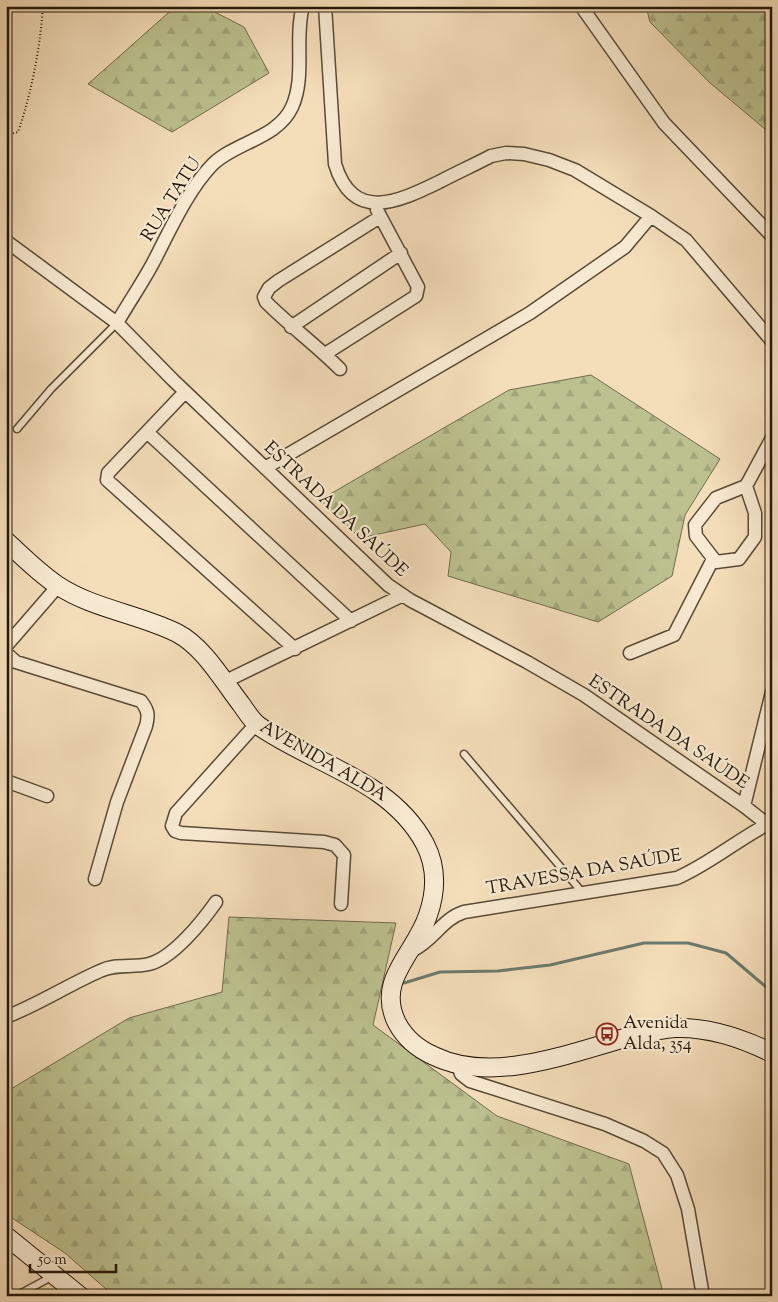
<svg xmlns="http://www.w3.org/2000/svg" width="778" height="1302" viewBox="0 0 778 1302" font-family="'Sorts Mill Goudy',serif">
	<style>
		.forest { fill: url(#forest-firs); stroke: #706c4c }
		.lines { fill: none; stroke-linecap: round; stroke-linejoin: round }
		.stream { stroke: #6c7a6e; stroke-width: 3 }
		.lane-casing { stroke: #594a36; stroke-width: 9 }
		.street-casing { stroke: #594a36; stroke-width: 15 }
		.secondary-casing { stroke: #25180a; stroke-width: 20 }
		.path { stroke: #25180a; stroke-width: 2; stroke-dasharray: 1 2.5; stroke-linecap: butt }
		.lane { stroke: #f8ead2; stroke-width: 6 }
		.street { stroke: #f8ead2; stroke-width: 12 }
		.secondary { stroke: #f8ead2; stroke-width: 18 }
		.labels { text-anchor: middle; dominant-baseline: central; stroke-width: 4.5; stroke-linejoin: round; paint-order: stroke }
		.street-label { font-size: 18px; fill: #25180a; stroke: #f8ead2 }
		.poi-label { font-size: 18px; fill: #25180a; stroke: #f8ead2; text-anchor: start }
	</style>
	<defs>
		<pattern id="forest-firs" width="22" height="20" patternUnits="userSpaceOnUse" patternTransform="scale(1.25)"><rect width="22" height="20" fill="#bcc18f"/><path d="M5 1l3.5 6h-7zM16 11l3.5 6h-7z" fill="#a1a57a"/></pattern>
	</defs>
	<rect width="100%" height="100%" fill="#f4deba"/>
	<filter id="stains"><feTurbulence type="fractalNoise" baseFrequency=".004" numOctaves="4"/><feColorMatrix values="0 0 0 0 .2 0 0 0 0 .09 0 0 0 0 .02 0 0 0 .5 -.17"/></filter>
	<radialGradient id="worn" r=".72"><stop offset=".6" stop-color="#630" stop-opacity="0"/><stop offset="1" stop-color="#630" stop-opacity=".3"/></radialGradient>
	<path class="forest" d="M176,6H203L244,27L269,73L172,132L88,84Z
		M646,6H772V135L709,82L650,22Z
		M591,375L720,459L685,515L672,576L598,622L448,576L451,552L425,524L360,538L320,500L509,390Z
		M229,917L396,923L373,1025L497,1116L629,1164L664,1296H114L65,1253L6,1214V1092L129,1018L222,992Z"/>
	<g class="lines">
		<path class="stream" d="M404,983L440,972L498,971L550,965L644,943H688L726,953L772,992"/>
		<g class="lane-casing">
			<path id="lane" d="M17,429L51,389L117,323
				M464,754L582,892
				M16,1296L53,1276"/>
		</g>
		<g class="street-casing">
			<path id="street" d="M325,6L335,164C353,223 398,202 439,182C456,173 474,165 491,156L506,153L524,154L549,160L575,170L651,216L686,240L772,341
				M581,6L664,123L772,236
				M6,241L117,323L173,380L388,585L410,600L527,662L584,695L744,806L772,828
				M117,323C129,302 143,282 154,261C170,230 189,188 213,164C236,142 278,138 292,107C306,76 294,38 303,6
				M291,327L401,253
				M325,354L416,296L418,287L377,210
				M340,369C316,345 290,326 266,302L264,297L269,288L278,281L380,217
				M185,392L108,473L107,480L295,649
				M147,432L351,621
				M265,468L530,313L625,247L651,216
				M746,486L755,513V537L739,559L716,562L696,536L695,525L716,498L746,486L772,438
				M6,646L58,586
				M6,653L16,662L141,701C148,710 149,715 146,726L117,802L95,879
				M630,653L674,635L713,559
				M224,682L403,595
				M256,724L176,813L172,826L175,831L181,833L324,842L335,845L344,855L341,904
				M6,781L47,796
				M744,806L772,692
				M413,950C433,941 442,919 464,912L677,878C709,864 736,841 766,825
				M6,1017C39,1004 68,985 100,971C116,963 132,968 149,964C173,958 202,922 216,902
				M458,1065L461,1074L470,1081L605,1124L644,1141L663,1153L677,1175L688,1209L703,1296"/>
		</g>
		<g class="secondary-casing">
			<path id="secondary" d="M6,541C22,556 39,573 57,585C93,609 139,614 177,633C204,647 223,681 241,704C246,711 252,721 259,726C315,765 391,780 425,844C437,867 436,892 428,915C416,953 375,980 397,1023C405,1038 418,1049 434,1056C492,1084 567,1054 625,1038C642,1034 658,1029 675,1028C709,1027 742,1038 772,1053
				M6,1236L80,1296"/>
		</g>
		<path class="path" d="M6,135L18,132C32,91 40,49 43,6"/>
		<use href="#lane" class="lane"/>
		<use href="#street" class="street"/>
		<use href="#secondary" class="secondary"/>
	</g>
	<defs>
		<g id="bus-ring" transform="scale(1.125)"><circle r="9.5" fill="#f8ead2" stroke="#8f2418" stroke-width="1.5"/><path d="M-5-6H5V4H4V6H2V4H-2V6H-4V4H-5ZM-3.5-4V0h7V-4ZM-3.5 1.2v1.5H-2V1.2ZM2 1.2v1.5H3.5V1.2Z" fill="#8f2418"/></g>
	</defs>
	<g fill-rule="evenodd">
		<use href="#bus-ring" x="607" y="1034"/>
	</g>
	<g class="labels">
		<g class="street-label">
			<text transform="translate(172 200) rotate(-58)">RUA TATU</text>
			<text transform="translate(335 510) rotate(43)">ESTRADA DA SAÚDE</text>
			<text transform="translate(668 733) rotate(34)">ESTRADA DA SAÚDE</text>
			<text transform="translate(323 762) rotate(30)">AVENIDA ALDA</text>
			<text transform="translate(584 873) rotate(-10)">TRAVESSA DA SAÚDE</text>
		</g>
		<g class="poi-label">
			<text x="623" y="1024">Avenida<tspan x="623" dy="21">Alda, 354</tspan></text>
		</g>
	</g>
	<rect width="778" height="1302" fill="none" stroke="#f4deba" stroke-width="25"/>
	<rect x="8" y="8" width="763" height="1287" fill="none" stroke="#25180a" stroke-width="2.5"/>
	<rect x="12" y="12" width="753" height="1277" fill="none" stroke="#25180a"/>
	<path d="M30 1264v8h86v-8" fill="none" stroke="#25180a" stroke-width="2.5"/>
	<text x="38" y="1264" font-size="15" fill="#25180a" stroke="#f8ead2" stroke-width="4" paint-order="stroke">50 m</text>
	<rect width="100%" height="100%" filter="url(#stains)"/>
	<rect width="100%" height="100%" fill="url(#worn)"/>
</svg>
